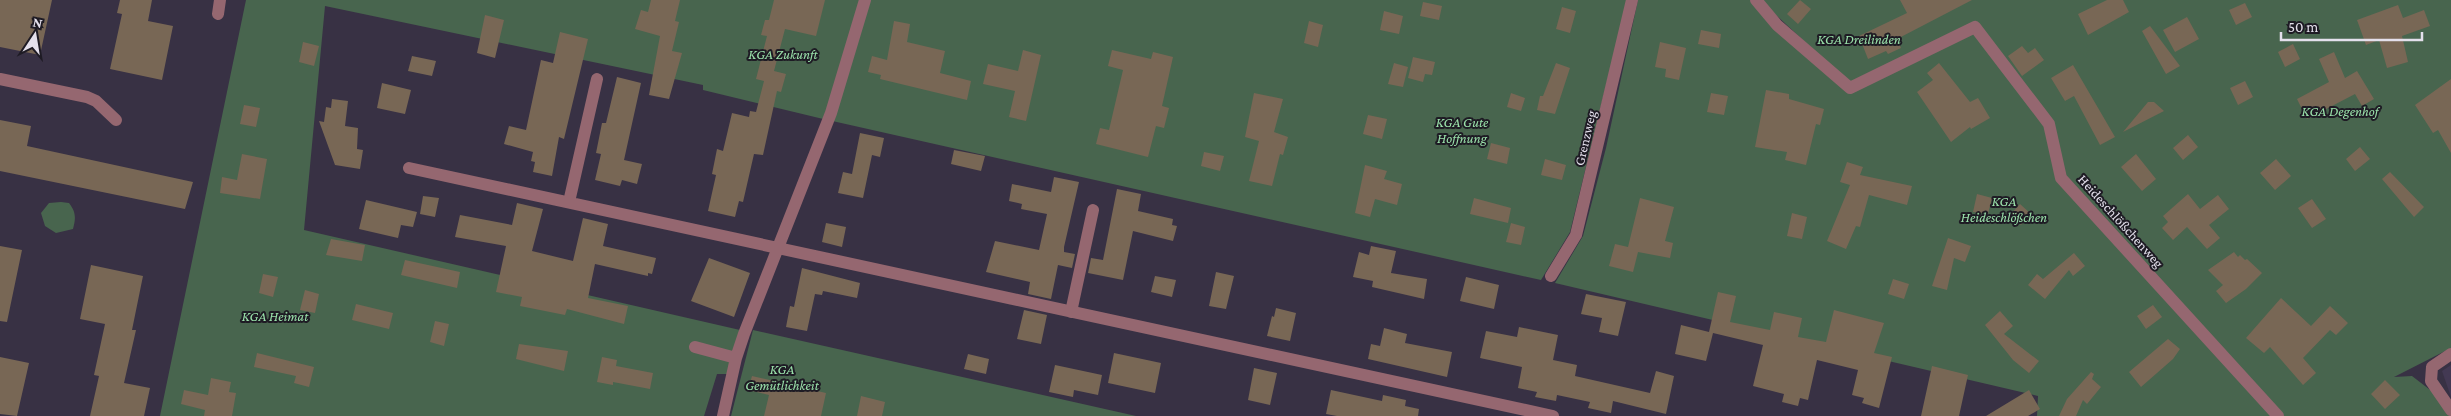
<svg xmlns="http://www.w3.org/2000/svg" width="2451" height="416" viewBox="0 0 2451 416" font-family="'Crimson Pro',serif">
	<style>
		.built { fill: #433953 }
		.green { fill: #48654e }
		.building { fill: #786755 }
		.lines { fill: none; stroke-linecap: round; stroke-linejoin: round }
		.minor { stroke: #956770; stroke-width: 12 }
		.labels { text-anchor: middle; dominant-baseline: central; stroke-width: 4; stroke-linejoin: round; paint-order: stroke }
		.park-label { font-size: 14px; font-style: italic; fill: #9ae1aa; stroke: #1e1b24 }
		.street-label { font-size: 14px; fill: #e4e0ec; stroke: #1e1b24 }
	</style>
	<rect width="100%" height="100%" fill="#383144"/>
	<path class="built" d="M2451,365V397L2442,371Z"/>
	<path class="green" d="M246,0H1627L1570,232L1541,280L819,118L703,90V85L325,6L304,230L740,330L727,374H717L704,416H160Z
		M1638,0H1757L1819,55L1760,0H2451V348L2394,377L2412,376L2451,406V416H2037L2038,396L1555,283L1583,236L1606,148Z
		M61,202L69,203C76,212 76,218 73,229L56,233L45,226L41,213L49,203Z
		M753,330L1136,416H731Z"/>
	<path class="building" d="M0,0H52L40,55L0,47Z
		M120,0H152L148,21L173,26L162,80L110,69L122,14L117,13Z
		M651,0H680L675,21L679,22L672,51L682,53L669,99L649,95L660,36L635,29L641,10L648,12Z
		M774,0H825L816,36L785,29L774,71L786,74L781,92L777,91L763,155L754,154L743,202L739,201L735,217L708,211L716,175L712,174L717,149L723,151L732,113L749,117L750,111L756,112L764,81L756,79L767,36L761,35L765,20H769Z
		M1800,0L1811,9L1798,24L1787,14Z
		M1900,0H1972L1897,39L1901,48L1888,54L1886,51L1868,59L1859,36L1907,13Z
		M2107,0H2123L2129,12L2088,35L2078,14Z
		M1423,2L1442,6L1439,20L1420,16Z
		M2245,3L2252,17L2236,25L2229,10Z
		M2398,5L2403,18L2424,10L2430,26L2402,36L2408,62L2387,68L2379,40L2366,45L2357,20Z
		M1562,7L1576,11L1570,33L1556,29Z
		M1384,11L1403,16L1399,34L1380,30Z
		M485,15L504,20L495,58L477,53Z
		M2187,17L2199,39L2175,52L2163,30Z
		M894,21L910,24L907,42L945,51L940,73L971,81L967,100L880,79L881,75L868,72L872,56L887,60Z
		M1309,21L1323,25L1318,47L1304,43Z
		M2150,26L2180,66L2166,74L2142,31Z
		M1701,30L1721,34L1719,48L1698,44Z
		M560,32L588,39L564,139L559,137L552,176L533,172L535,162L531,161L533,152L504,144L509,126L526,130L541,60L553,63Z
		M303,42L319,46L314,66L299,62Z
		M1660,42L1686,48L1679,80L1665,77L1666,69L1655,67Z
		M2293,44L2300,59L2285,67L2278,52Z
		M2022,46L2028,53L2035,48L2044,60L2022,76L2008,56Z
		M1023,50L1041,55L1026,121L1009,117L1015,91L983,84L988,64L1018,71Z
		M1112,50L1151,59L1153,52L1173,57L1162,106L1169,108L1164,128L1156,126L1148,157L1096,144L1100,128L1109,130L1123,70L1108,66Z
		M2334,52L2345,78L2357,71L2374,99L2362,106L2355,94L2307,119L2297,99L2329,82L2319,59Z
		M412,56L436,61L432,76L408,71Z
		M1413,57L1435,62L1432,75L1425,74L1423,82L1408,78Z
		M1394,63L1408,67L1403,87L1388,84Z
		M1556,63L1570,68L1555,114L1537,110L1540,96H1543Z
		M1939,63L1970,102L1978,98L1990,118L1971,129L1970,127L1951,142L1917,92L1933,80L1927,73Z
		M2073,65L2115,137L2100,145L2074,96L2065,101L2051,78Z
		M617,77L641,83L624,160L642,164L637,184L622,180L620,186L595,180L601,154L596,153L602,123H606Z
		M2451,79V153L2438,130L2433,133L2415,105Z
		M2245,81L2253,97L2238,105L2230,88Z
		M382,83L411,90L405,114L377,108Z
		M1766,90L1789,94V99L1824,109L1820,125L1816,124L1806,165L1785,160L1787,152L1755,147Z
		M1254,93L1283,99L1274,132L1288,137L1283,155L1280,154L1272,186L1249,181L1259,141L1245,137Z
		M1511,93L1525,98L1521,111L1507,107Z
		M1711,93L1728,96L1724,115L1707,112Z
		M332,99L348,101L345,126L358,128L357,149L363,150L360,169L335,165L319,121L324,122L326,107L331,108Z
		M2148,102H2154L2164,111L2123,132Z
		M244,105L260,108L256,127L240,124Z
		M1368,115L1387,119L1382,139L1363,134Z
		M0,120L31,126L27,146L193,182L185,209L0,171Z
		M860,133L884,138L880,157L872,155L863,198L838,193L843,172L852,174Z
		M2188,135L2198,147L2183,160L2173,148Z
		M1491,143L1510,148L1507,164L1487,159Z
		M2360,147L2370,159L2355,171L2346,159Z
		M954,150L985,156L981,171L951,164Z
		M1204,152L1224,156L1220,171L1201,166Z
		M242,154L267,159L260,199L220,193L222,177L237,180Z
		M2136,154L2156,179L2142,191L2121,167Z
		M1545,159L1566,165L1562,180L1541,175Z
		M2276,159L2291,176L2275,190L2260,173Z
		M1847,162L1863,167L1860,175L1912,186L1907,205L1869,195L1860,227L1856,226L1846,249L1827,241L1850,185L1840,182Z
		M1365,165L1387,171L1384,179L1402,184L1397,205L1375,199L1370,217L1355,213Z
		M2390,172L2424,207L2414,217L2382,179Z
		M1054,177L1079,182L1064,247V252L1075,254L1072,268L1058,265L1051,299L1028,294L1030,282L986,272L995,241L1039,250L1047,214L1021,209L1022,204L1009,201L1012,184L1051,192Z
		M1117,189L1141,194L1138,211L1173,219L1172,225L1177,226L1173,241L1133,231L1123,280L1088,273L1091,258L1103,260Z
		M1977,194L1992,198L1988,214L1973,212Z
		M2188,194L2200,209L2218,195L2229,209L2209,225L2220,238L2207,249L2187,227L2173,240L2162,228L2168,222L2163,216Z
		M423,196L439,198L435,217L420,214Z
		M1474,198L1511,208L1508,223L1470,214Z
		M1640,198L1674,207L1665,241L1673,243L1670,258L1638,252L1633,272L1609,266L1615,244L1628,247Z
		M2312,199L2326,219L2312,228L2298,208Z
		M366,200L417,212L413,227L401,225L398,238L359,229Z
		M517,203L543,209L532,251L573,261L583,218L608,224L603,246L656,258L652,274L648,273V276L595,264L588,298L628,306L624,324L567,309L565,315L520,306L522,297L496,292L506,246L455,237L460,215L512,225Z
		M2020,204L2031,214L2021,225L2010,215Z
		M1792,213L1807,217L1802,239L1787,236Z
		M826,223L846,227L842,247L822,242Z
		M1511,223L1525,227L1521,245L1506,242Z
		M1948,238L1971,246L1965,262L1954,258L1947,290L1932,286Z
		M331,239L365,245L362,261L326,255Z
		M0,246L22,250L7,322L0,321Z
		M1371,246L1396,251L1391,273L1427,279L1424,299L1372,287L1373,281L1353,277L1359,252L1369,255Z
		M2234,252L2238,257L2240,255L2245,260L2247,259L2262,273L2246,289L2226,303L2216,291L2223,285L2208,270Z
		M2074,253L2085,266L2073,276L2069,270L2045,299L2028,285L2037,274L2043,279Z
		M709,258L750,273L734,317L691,301Z
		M405,260L460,272L457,288L401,275Z
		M91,265L143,276L132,330H136L124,383L150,388L144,416H90L99,376L94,375L105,324L80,319Z
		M802,268L860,283L857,298L823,291L822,295L815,294L807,331L786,327L790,306L794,307Z
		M1216,272L1234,276L1226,309L1209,306Z
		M263,274L278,277L273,297L259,293Z
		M1155,276L1176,280L1172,297L1151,292Z
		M1466,277L1499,285L1494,309L1460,301Z
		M1893,279L1909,284L1904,299L1888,294Z
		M305,290L319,294L315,313L300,310Z
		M1718,292L1736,296L1730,322L1770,330L1774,312L1802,318L1798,337L1826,342L1834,310L1884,323L1874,353L1892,357L1879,408L1862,403L1864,398L1852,395L1858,370L1817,360L1808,400L1800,398L1798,406L1782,402L1784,394L1753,386L1763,345L1713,333L1706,361L1675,354L1681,325L1709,332Z
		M1586,294L1626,302L1618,336L1599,332L1602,318L1581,314Z
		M2281,298L2311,326L2330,306L2348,323L2336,335L2330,330L2303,358L2316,373L2303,385L2270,347L2264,353L2246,338Z
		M356,304L393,313L389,329L352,320Z
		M2153,305L2162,317L2146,329L2137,316Z
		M1276,308L1296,313L1290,341L1267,336L1272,316L1274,317Z
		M1024,310L1047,315L1041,344L1017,339Z
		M2000,311L2013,326L2004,334L2039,361L2029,373L2013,360L1985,325Z
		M435,321L449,324L444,346L430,342Z
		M1519,327L1558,335L1553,360L1577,365L1575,376L1650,393L1656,371L1674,376L1666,414L1613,401L1611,413L1588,408L1590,402L1557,395L1556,401L1535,397L1537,392L1518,388L1522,367L1480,358L1486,331L1517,337Z
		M1384,328L1407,334L1405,343L1452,352L1447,377L1368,359L1371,344L1380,346Z
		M2168,339L2180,349L2173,359L2141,387L2129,372Z
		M519,344L568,351L564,371L516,359Z
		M257,353L314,367L309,387L294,383L296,376L254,367Z
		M1114,353L1161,363L1155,393L1108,383Z
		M968,354L989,359L986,374L964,369Z
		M0,357L29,363L17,416L0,414Z
		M602,357L617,360L616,366L653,373L650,389L613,382V385L597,382Z
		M1055,365L1102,375L1098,395L1074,390L1073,397L1049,392Z
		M1932,366L1968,375L1959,416H1921Z
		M1254,368L1277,373L1270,405L1248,400Z
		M2091,372L2094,374L2092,379L2101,387L2087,404L2083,400L2076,416H2059L2067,399Z
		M752,376L826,393L821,416H764L769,395L748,390Z
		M211,378L231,382L229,392L236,393L232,416H204L205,410L181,404L184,390L208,395Z
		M2385,380L2400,395L2385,409L2371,394Z
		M1331,390L1382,401L1383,395L1406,400L1405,406L1419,409L1418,416H1337L1326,414Z
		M2029,390L2040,409L2028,416H1986Z
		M861,396L885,402L882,416H857Z"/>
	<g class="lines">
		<path class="minor" d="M1756,0L1777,25L1850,88L1975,27L2049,124L2061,178L2278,416
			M218,14L220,0
			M0,79L87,97L96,101L116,120
			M409,168L1553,416
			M569,202L597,79
			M1551,276L1576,235L1632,0
			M1071,312L1093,210
			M695,347L736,358
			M2451,354L2432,367L2431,381L2451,410
			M723,416L736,358L744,334L831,113L865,0"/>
	</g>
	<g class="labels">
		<g class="park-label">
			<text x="1859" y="39">KGA Dreilinden</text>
			<text x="783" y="54">KGA Zukunft</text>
			<text x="2340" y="111">KGA Degenhof</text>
			<text x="1462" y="122">KGA Gute<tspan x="1462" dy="16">Hoffnung</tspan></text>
			<text x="2004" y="201">KGA<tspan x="2004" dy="16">Heideschlößchen</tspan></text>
			<text x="275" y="316">KGA Heimat</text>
			<text x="782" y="369">KGA<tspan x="782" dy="16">Gemütlichkeit</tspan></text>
		</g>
		<g class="street-label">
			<text transform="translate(1585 138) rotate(-77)">Grenzweg</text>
			<text transform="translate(2121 221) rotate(48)">Heideschlößchenweg</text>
		</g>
	</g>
	<g transform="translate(35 35) rotate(12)" stroke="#1e1b24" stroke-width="4" paint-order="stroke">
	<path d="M0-4L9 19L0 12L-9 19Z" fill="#e4e0ec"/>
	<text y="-8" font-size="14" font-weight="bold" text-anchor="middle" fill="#e4e0ec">N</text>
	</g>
	<path d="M2281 32v8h141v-8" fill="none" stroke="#e4e0ec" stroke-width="2.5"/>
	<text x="2288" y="32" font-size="15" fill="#e4e0ec" stroke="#1e1b24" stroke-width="4" paint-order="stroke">50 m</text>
</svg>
